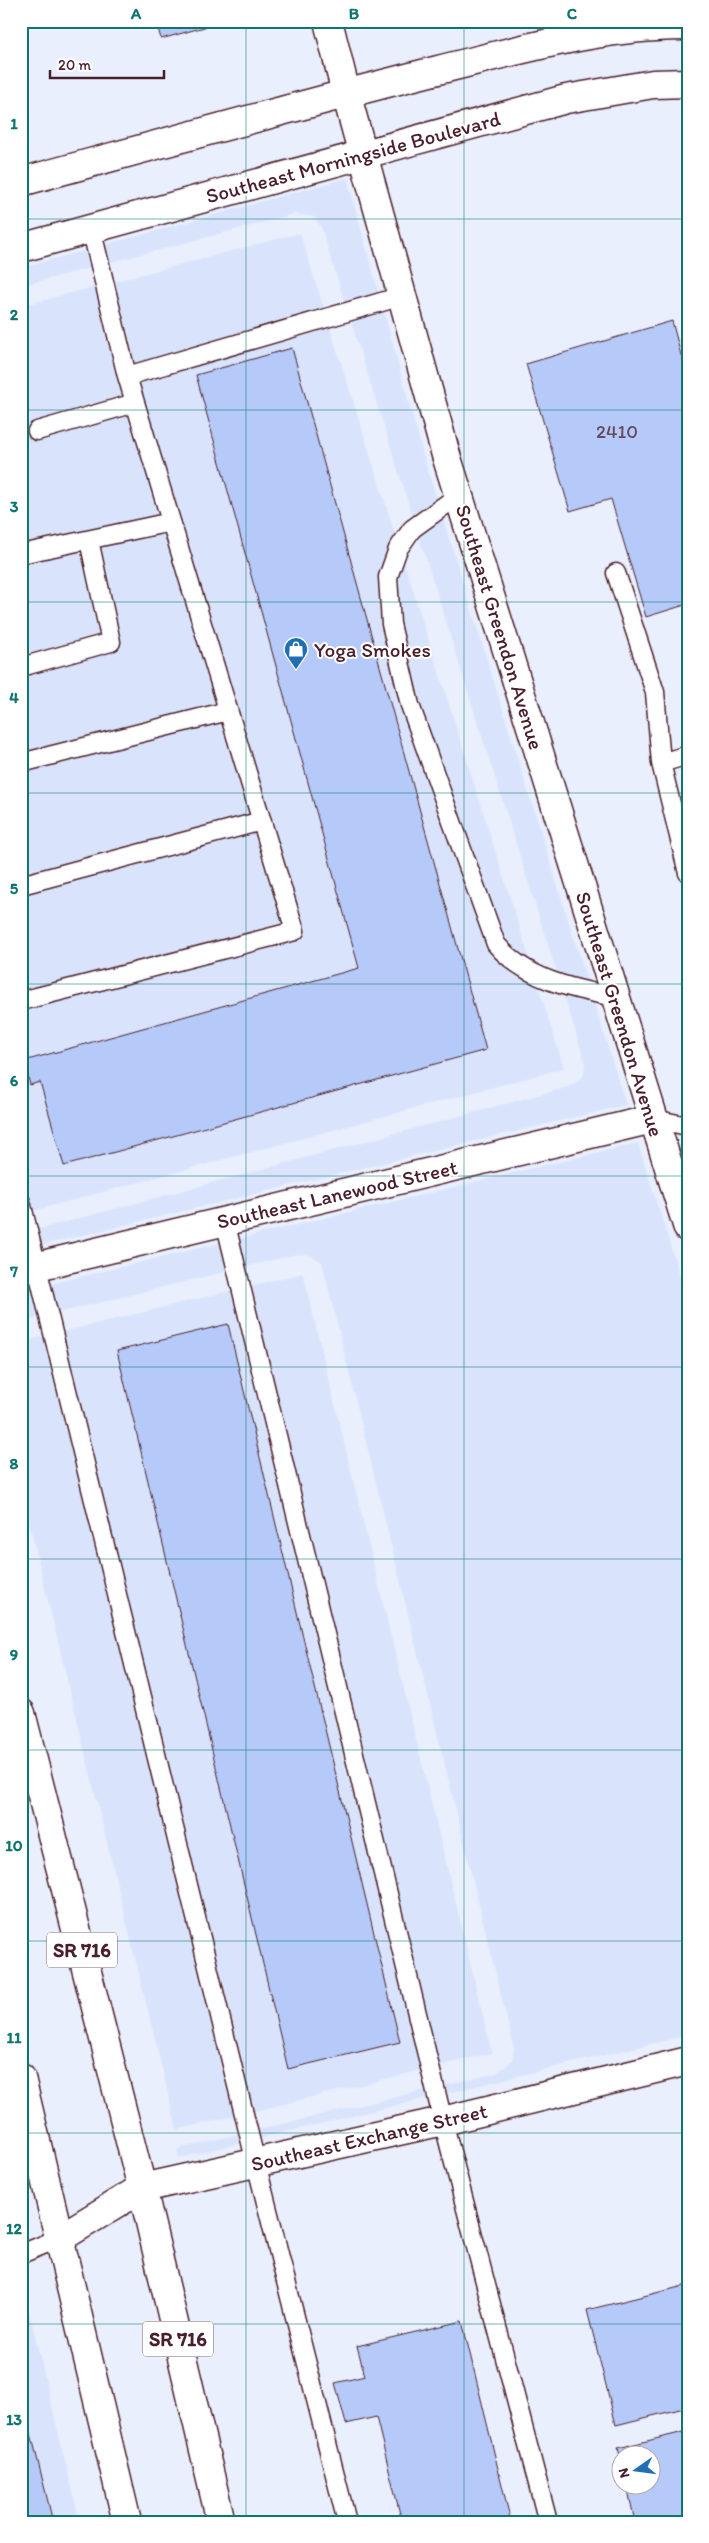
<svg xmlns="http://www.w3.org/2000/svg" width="709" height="2543" viewBox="0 0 709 2543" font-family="Itim,sans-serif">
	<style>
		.built { fill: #d9e4fc }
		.building { fill: #b5caf9; stroke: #4a1f2b }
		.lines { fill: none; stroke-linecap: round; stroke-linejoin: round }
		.service-casing { stroke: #4a1f2b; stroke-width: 21 }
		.minor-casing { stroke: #4a1f2b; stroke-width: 31 }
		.tertiary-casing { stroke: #4a1f2b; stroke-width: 31 }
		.primary-casing { stroke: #4a1f2b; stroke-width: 31 }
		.service { stroke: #fff; stroke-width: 18 }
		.minor { stroke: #fff; stroke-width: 28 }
		.tertiary { stroke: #fff; stroke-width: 28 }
		.primary { stroke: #fff; stroke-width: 28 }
		.grid { fill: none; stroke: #0f766e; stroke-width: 1; stroke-opacity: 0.55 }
		.labels { text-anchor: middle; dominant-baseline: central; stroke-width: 4; stroke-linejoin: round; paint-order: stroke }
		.number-label { font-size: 19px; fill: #654a5e }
		.shield { fill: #fff; stroke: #80626b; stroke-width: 1 }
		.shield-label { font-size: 20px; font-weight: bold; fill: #4a1f2b }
		.street-label { font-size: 21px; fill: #4a1f2b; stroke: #fff }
		.poi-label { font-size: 21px; fill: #4a1f2b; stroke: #fff; text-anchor: start }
		.neatline { fill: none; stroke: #0f766e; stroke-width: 2 }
		.grid-label { font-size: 16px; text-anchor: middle; font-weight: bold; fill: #0f766e }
	</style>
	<rect width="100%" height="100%" fill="#e9effd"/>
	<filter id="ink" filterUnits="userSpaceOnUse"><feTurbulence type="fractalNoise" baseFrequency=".02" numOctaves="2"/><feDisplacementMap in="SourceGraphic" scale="10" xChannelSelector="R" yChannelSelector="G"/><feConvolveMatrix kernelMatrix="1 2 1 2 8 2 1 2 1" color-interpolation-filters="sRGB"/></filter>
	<g filter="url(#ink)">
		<path class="built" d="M347,178L425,461L626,1105L21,1250V1234L568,1087L580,1080L584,1074L585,1062L321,227L314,217L295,214L21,286V268Z
			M300,233L564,1068L21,1214V306Z
			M638,1143L688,1302V2035L179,2158L177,2149L497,2073L512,2061L514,2048L322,1262L311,1255L298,1254L21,1322V1291Z
			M303,1273L492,2053L177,2130L21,1490V1342Z
			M21,2278L80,2522H21Z"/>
		<path class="building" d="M156,21H207L208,26L161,39Z
			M672,321L682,359L688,357V604L646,617L611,499L570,511L526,364Z
			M292,348L486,1050L64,1166L40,1082L30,1085L24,1061L359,968L196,375Z
			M228,1324L400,2042L288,2069L117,1351Z
			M688,2285V2407L616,2425L587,2310Z
			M462,2321L511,2522H402L376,2417L346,2424L335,2383L365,2376L357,2346Z
			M21,2393L53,2522H21Z
			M688,2431V2522H635L627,2486H652V2456H622V2463L618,2448Z"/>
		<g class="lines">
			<g class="service-casing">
				<path id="service" d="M91,228L127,376L402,296
					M37,431L135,403
					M459,495L412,529L398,549L388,577L391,624L410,705L496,944C525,979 572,989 615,997
					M21,554L171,522
					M616,573L655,692L661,763
					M21,667L111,642L89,540
					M688,755L661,763L688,873
					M21,763L228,711
					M21,885L262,821
					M21,1001L295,931L127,376
					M653,1119L688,1126
					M21,1202L256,2163L347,2522
					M225,1221L443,2121L548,2522
					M21,2254L60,2238"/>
			</g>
			<g class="minor-casing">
				<path id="minor" d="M328,21L346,93L446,455L688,1228
					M21,1270L653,1119
					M60,2238L142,2188L443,2121L688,2061"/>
			</g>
			<g class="tertiary-casing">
				<path id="tertiary" d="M21,182C160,144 299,105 438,70C520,50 604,25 688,26
					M21,248L566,99L653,84L688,83"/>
			</g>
			<g class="primary-casing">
				<path id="primary" d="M21,1713L142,2188L221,2522
					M21,2078L127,2522"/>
			</g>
			<use href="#service" class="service"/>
			<use href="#minor" class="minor"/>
			<use href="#tertiary" class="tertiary"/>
			<use href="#primary" class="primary"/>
		</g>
	</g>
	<path class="grid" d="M246,21V2522M464,21V2522M21,219H688M21,410H688M21,602H688M21,793H688M21,984H688M21,1176H688M21,1367H688M21,1559H688M21,1750H688M21,1941H688M21,2133H688M21,2324H688"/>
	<defs>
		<g id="shop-pin" transform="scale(1.25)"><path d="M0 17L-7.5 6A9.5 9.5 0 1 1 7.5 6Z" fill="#1f6fb2" stroke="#fff"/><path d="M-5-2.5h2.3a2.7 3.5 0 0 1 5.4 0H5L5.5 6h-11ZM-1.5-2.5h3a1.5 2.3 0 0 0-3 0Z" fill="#fff"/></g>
	</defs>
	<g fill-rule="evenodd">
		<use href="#shop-pin" x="296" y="649"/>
	</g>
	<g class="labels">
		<g class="number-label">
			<text x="617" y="431">2410</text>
		</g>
		<g class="shield">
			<rect x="47" y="1932.5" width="70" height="35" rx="4"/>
			<rect x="143" y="2321.5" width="70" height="35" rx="4"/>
		</g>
		<g class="shield-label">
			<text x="82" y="1950">SR 716</text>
			<text x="178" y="2339">SR 716</text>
		</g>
		<g class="street-label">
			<text transform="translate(353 157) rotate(-15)">Southeast Morningside Boulevard</text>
			<text transform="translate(500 627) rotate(73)">Southeast Greendon Avenue</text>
			<text transform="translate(620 1014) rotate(73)">Southeast Greendon Avenue</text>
			<text transform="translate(337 1194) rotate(-13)">Southeast Lanewood Street</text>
			<text transform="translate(369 2137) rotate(-13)">Southeast Exchange Street</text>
		</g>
		<g class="poi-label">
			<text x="314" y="649">Yoga Smokes</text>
		</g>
	</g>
	<rect width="709" height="2543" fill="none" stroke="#fff" stroke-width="55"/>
	<g transform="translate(636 2470) rotate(256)"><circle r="24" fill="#ffffff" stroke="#b7a5aa"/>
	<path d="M0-4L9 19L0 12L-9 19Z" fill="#1f6fb2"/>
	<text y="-8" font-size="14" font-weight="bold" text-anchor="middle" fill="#4a1f2b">N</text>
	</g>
	<path d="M50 70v8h114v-8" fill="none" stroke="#4a1f2b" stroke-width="2.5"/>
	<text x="58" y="70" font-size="15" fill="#4a1f2b" stroke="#ffffff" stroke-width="4" paint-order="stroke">20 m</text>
	<rect x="28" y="28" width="654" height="2488" class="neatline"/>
	<g class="grid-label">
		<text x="136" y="19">A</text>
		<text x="354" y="19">B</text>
		<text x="572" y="19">C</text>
		<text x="14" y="129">1</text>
		<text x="14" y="320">2</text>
		<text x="14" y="512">3</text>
		<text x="14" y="703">4</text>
		<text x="14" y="894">5</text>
		<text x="14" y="1086">6</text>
		<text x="14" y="1277">7</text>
		<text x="14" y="1469">8</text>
		<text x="14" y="1660">9</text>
		<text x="14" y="1851">10</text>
		<text x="14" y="2043">11</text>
		<text x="14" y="2234">12</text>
		<text x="14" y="2425">13</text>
	</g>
</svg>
